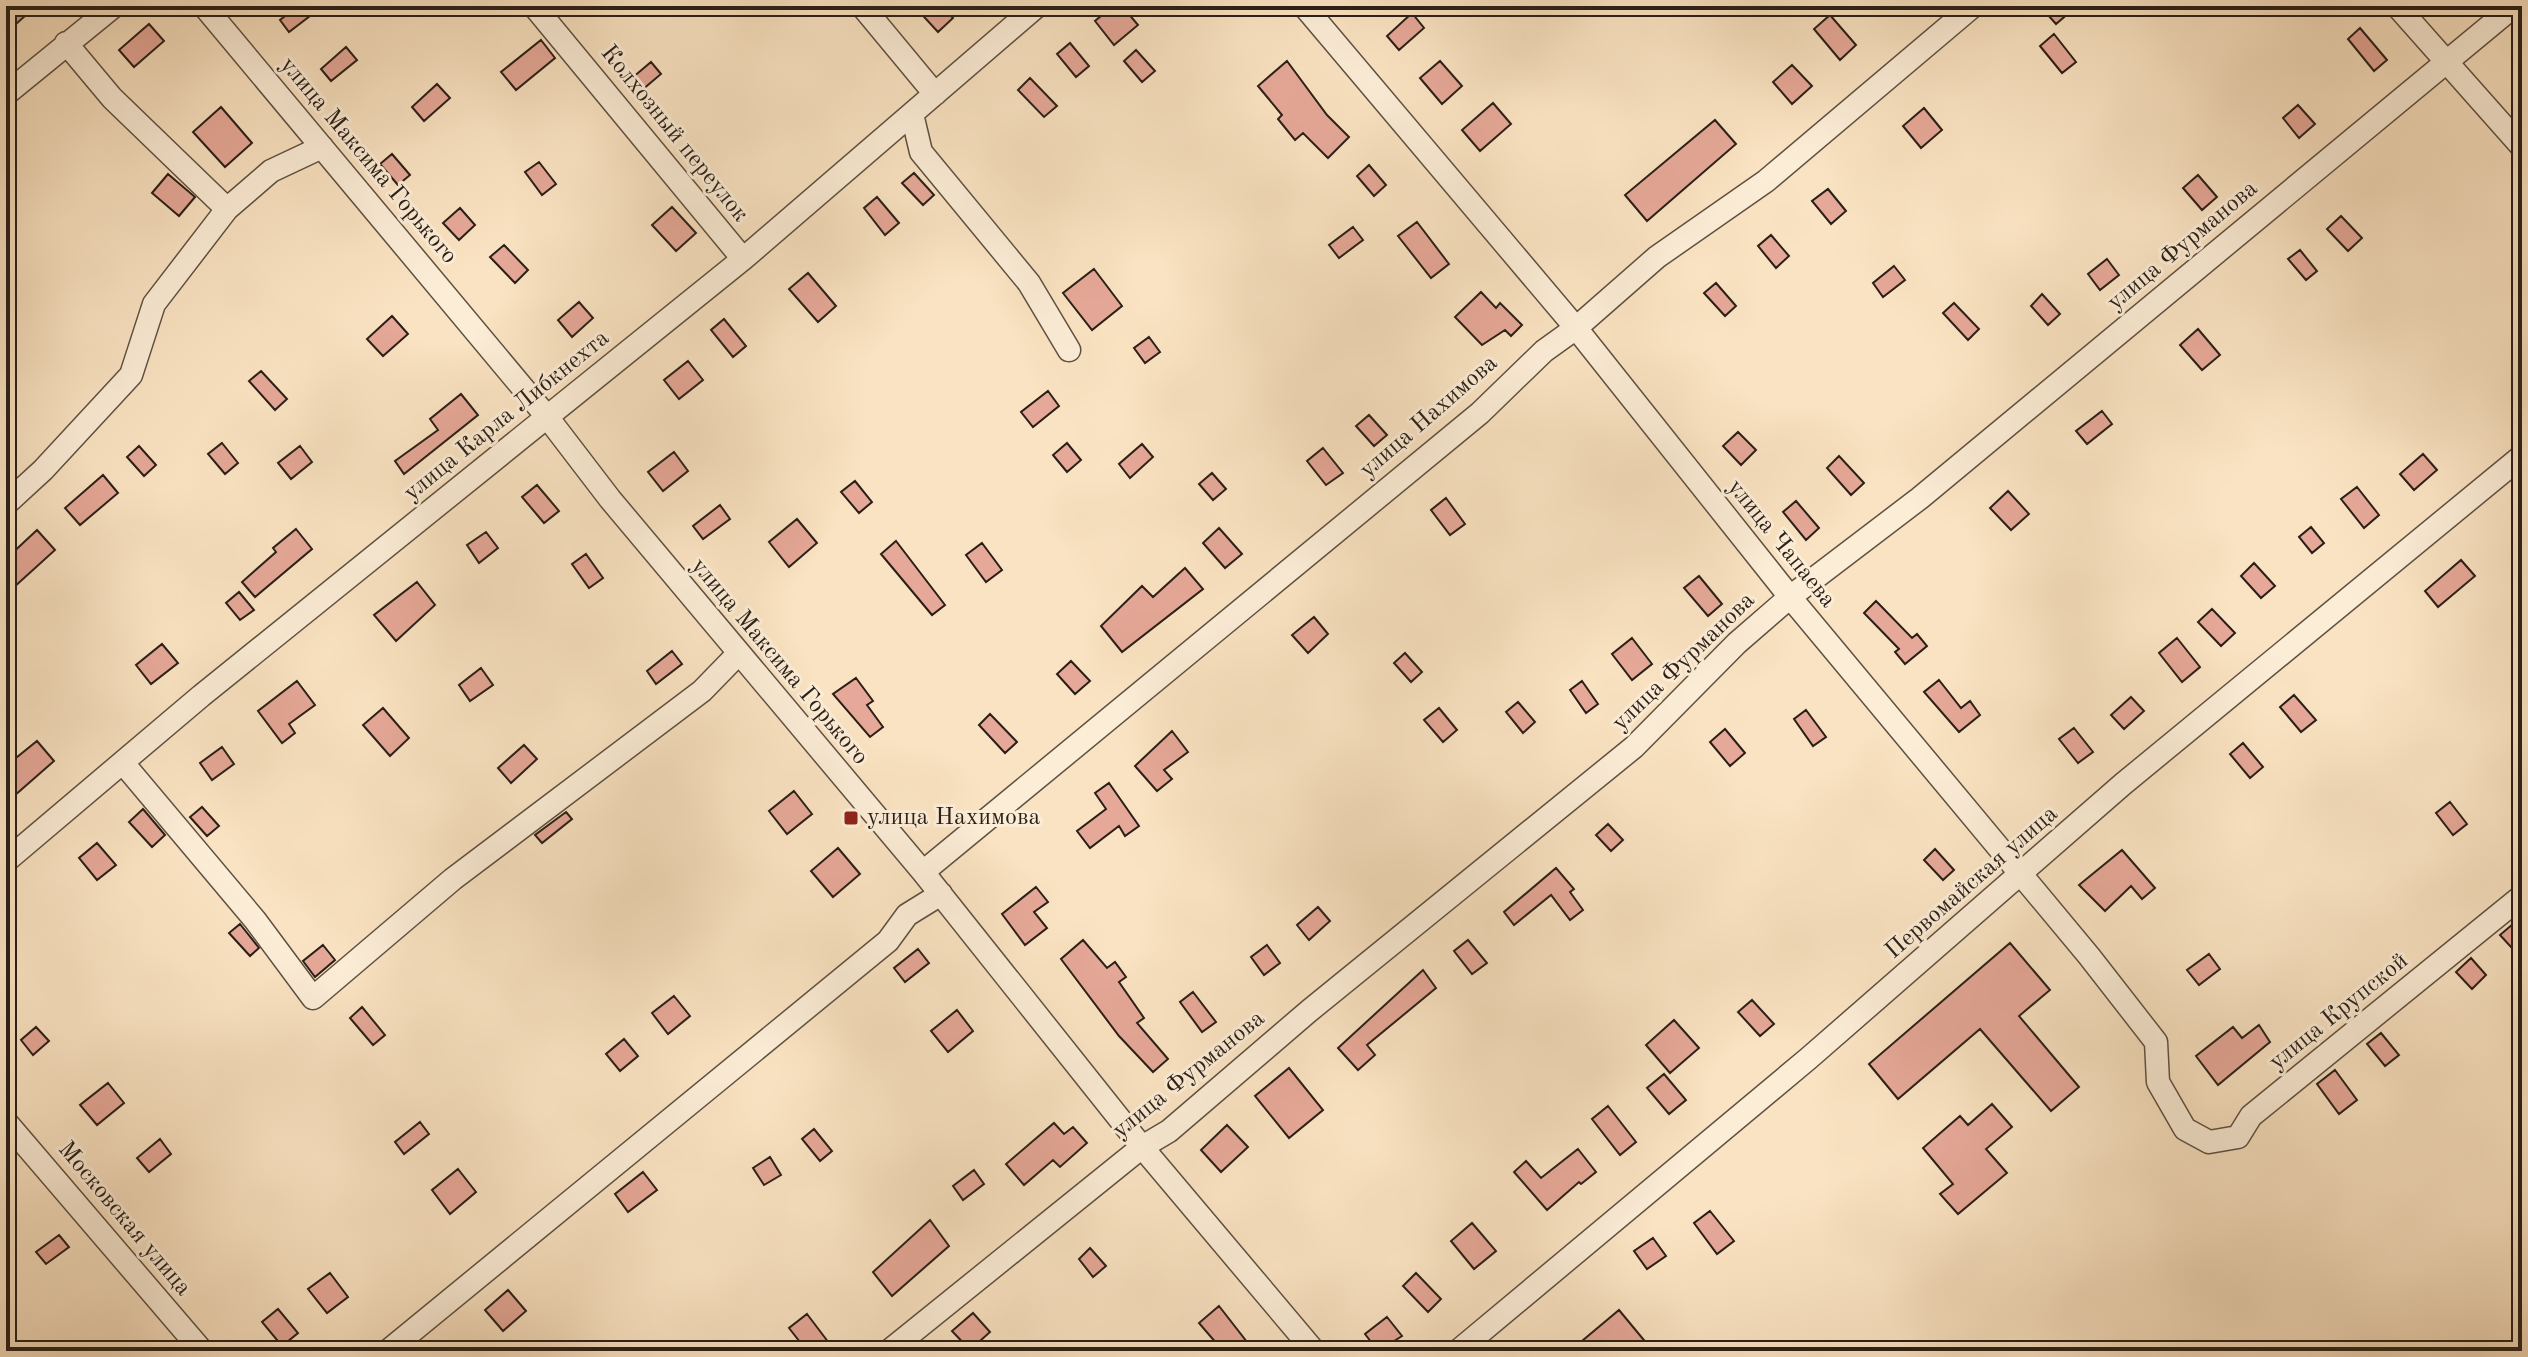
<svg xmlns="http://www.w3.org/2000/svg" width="2528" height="1357" viewBox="0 0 2528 1357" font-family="'Old Standard TT',serif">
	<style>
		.building { fill: #e6a898; stroke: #2a1f17; stroke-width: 2 }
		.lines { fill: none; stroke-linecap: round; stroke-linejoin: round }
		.minor-casing { stroke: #5e5042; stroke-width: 25 }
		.minor { stroke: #fcedd7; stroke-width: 22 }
		.poi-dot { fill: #8f2418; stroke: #fcedd7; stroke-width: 3 }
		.labels { text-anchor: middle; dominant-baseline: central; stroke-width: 6; stroke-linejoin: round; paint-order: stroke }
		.street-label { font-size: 24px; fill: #2a1f17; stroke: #fcedd7 }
		.poi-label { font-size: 24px; fill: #2a1f17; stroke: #fcedd7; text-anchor: start }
	</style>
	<rect width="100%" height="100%" fill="#fae3c2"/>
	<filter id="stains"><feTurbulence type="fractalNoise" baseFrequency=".0025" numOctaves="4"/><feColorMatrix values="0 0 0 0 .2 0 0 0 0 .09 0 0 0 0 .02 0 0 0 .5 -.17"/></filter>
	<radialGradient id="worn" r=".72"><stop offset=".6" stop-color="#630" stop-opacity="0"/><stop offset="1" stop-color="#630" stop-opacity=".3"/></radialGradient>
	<path class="building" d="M6,6H36L6,33Z
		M298,6H323L289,32L280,20Z
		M914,6H942L953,18L938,32Z
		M1113,6H1122L1138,25L1114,45L1095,21Z
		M2040,6H2077L2056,24Z
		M1412,13L1424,28L1399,50L1387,36Z
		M1830,15L1856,45L1840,60L1814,29Z
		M149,24L164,41L134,67L119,50Z
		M2360,28L2387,60L2374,71L2348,39Z
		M2054,34L2076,62L2062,73L2040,46Z
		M541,40L555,58L516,90L501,72Z
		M1070,43L1089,66L1076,77L1057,54Z
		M346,47L357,60L331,81L321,69Z
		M1136,50L1155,71L1142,82L1124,61Z
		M1287,61L1327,115L1349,137L1328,158L1303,133L1295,140L1278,119L1282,115L1258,86Z
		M1440,61L1462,86L1442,104L1420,78Z
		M651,62L661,74L642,90L632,78Z
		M1792,65L1812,86L1792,104L1773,82Z
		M1030,78L1057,106L1044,117L1018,90Z
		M437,84L450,98L424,121L412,107Z
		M1493,103L1511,124L1480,151L1462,130Z
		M2298,105L2315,124L2299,138L2283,118Z
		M221,107L252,143L225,167L193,132Z
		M1924,108L1942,130L1921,148L1903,126Z
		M1715,120L1736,144L1647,221L1625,195Z
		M392,154L410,175L398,185L380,164Z
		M539,162L556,184L542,195L525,172Z
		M1369,165L1386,185L1374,196L1357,176Z
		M914,173L934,195L923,205L902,183Z
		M168,174L195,197L179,216L152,193Z
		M2198,175L2217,197L2202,210L2183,188Z
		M1828,189L1846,211L1831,224L1812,201Z
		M877,197L899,223L885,235L864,208Z
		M672,207L696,233L676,251L652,225Z
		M460,208L475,225L459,240L443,223Z
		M2341,216L2362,238L2348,251L2327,229Z
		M1417,222L1449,264L1431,278L1398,236Z
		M1353,227L1363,240L1339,258L1329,245Z
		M1771,235L1789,256L1776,268L1758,246Z
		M504,245L528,270L515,283L490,257Z
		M2300,250L2317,271L2306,280L2288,259Z
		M2107,259L2119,275L2100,290L2088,274Z
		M1894,266L1905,280L1883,297L1873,283Z
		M1094,269L1122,306L1092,330L1063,293Z
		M808,273L836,306L818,322L789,289Z
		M1716,283L1736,306L1725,316L1704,293Z
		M1481,292L1496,308L1500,303L1522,325L1511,336L1505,330L1482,345L1455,317Z
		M2042,294L2060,314L2048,325L2031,306Z
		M579,302L593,318L572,337L558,320Z
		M1954,303L1979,329L1968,340L1943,313Z
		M392,316L408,334L383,356L367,339Z
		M724,319L746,346L733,357L711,330Z
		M2198,329L2220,355L2202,370L2180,345Z
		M1149,337L1160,352L1145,363L1134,348Z
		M688,361L703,380L679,399L664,380Z
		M261,371L287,399L275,410L249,381Z
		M1048,391L1059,406L1033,427L1021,412Z
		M461,394L478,415L404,474L395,461L438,430L430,419Z
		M2102,411L2112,424L2087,444L2076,431Z
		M1369,415L1387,435L1374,446L1356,426Z
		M1738,432L1756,450L1741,465L1723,446Z
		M222,443L238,463L225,474L208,454Z
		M1067,443L1081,460L1067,472L1053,455Z
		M1142,444L1153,457L1130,478L1119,464Z
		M139,446L156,465L144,476L127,457Z
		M300,446L312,462L291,479L278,463Z
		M1323,448L1343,473L1326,485L1307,461Z
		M674,452L688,471L663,491L648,472Z
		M2423,454L2437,470L2414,490L2400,474Z
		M1839,456L1864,483L1851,495L1827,468Z
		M1212,473L1226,489L1213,500L1199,484Z
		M103,475L118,493L80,525L65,508Z
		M855,481L872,502L859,513L841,492Z
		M537,485L559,511L544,523L522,497Z
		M2357,487L2379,515L2364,528L2341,499Z
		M2008,491L2029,514L2011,530L1990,508Z
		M1446,498L1465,524L1450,535L1431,510Z
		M1796,501L1819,528L1806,540L1783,512Z
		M720,505L730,519L703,539L693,526Z
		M797,519L817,543L789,567L769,542Z
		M2311,527L2324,543L2312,553L2299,537Z
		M1219,528L1242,554L1225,568L1203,543Z
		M296,529L312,549L255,597L242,582L276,552L273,548Z
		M37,530L55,550L13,588L6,580V559Z
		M486,532L498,548L479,563L467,545Z
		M896,541L945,605L932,615L881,554Z
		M982,543L1002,570L986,582L966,555Z
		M586,554L603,578L589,588L572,564Z
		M2461,560L2475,576L2438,607L2425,591Z
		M2254,563L2275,586L2261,598L2241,576Z
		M1185,568L1203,589L1122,652L1101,626L1142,586L1153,597Z
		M1699,576L1722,604L1708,616L1684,588Z
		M417,582L435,605L396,641L374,615Z
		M239,592L254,610L240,620L226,603Z
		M1876,601L1912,638L1917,634L1927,646L1905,664L1895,652L1899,649L1864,613Z
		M2212,609L2235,633L2221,646L2198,622Z
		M1314,617L1328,634L1308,653L1292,635Z
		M1632,638L1652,664L1632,680L1612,654Z
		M2177,638L2200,667L2182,682L2159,653Z
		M162,644L178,663L151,684L136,665Z
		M672,651L682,664L656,684L647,671Z
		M1405,653L1422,672L1411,682L1394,663Z
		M1071,661L1090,681L1075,694L1057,674Z
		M481,668L493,685L470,701L459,685Z
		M856,678L873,701L867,705L883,727L870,737L833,694Z
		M1939,680L1961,708L1970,701L1980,715L1959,732L1924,692Z
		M297,681L315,705L289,724L295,733L282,743L258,711Z
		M1582,681L1598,704L1586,713L1570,690Z
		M2294,695L2316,720L2301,732L2280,707Z
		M2131,697L2144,711L2124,729L2111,715Z
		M1518,702L1535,722L1523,733L1506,712Z
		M383,708L409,738L390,756L363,725Z
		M1439,708L1457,730L1443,742L1424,720Z
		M1806,710L1826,737L1813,746L1794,719Z
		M990,714L1017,742L1005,753L979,725Z
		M2074,728L2093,752L2078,763L2059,739Z
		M1725,729L1745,753L1730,766L1710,742Z
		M1172,731L1188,752L1164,770L1172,779L1157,791L1135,766Z
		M37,741L54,761L6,803V766Z
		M2243,743L2263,767L2250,778L2230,754Z
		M524,745L537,759L511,783L498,768Z
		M222,747L234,764L212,780L200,763Z
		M1109,783L1139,826L1125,836L1119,826L1090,848L1077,831L1106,809L1095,793Z
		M794,791L812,814L787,834L769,811Z
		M2450,802L2467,824L2453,835L2436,813Z
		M202,807L219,826L207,836L190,817Z
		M143,809L165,835L152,847L129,822Z
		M566,812L572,819L542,843L535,835Z
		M1608,824L1623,840L1611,851L1596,835Z
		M97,843L116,865L97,880L79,858Z
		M838,848L860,874L833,897L811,871Z
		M1935,849L1954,870L1943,880L1924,860Z
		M2122,850L2155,888L2142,899L2131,886L2105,911L2079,885Z
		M1556,868L1574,889L1570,892L1583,910L1570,920L1551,895L1514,925L1504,912Z
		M1036,887L1048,902L1034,912L1047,928L1025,945L1002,914Z
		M1318,907L1330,921L1309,940L1297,925Z
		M2514,923L2522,931V959L2500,935Z
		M240,924L259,948L250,956L229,933Z
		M1083,940L1107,968L1115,962L1126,977L1119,982L1144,1018L1137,1023L1168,1059L1153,1072L1119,1036L1061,959Z
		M1468,940L1487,963L1472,974L1454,951Z
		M2010,943L2050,990L2019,1016L2079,1087L2051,1111L1980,1029L1898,1099L1869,1064Z
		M323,945L335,960L315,977L303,961Z
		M1267,945L1280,963L1264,975L1251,957Z
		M918,949L929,963L905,982L894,968Z
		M2209,954L2220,969L2199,985L2187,970Z
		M2471,958L2486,975L2472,989L2456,972Z
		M1423,970L1436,988L1367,1045L1375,1055L1358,1070L1338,1048Z
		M1193,992L1216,1022L1202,1032L1180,1002Z
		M674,996L690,1016L668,1034L652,1013Z
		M1752,1000L1774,1024L1760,1036L1738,1012Z
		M362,1007L385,1035L373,1045L350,1018Z
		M957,1010L973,1031L948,1052L931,1031Z
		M1674,1020L1699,1048L1670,1073L1646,1045Z
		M2259,1025L2270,1042L2218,1085L2196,1056L2233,1027L2242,1038Z
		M36,1027L49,1041L33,1055L21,1040Z
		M2381,1033L2399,1055L2385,1066L2367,1044Z
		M624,1039L638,1056L620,1071L606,1054Z
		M1289,1068L1323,1110L1289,1138L1255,1096Z
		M2335,1070L2357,1100L2339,1114L2317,1084Z
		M1664,1074L1686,1100L1669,1114L1647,1088Z
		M108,1083L124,1103L97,1125L80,1105Z
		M1992,1104L2012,1127L1986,1149L2007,1173L1958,1214L1940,1194L1953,1184L1923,1148L1960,1116L1968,1125Z
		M1608,1106L1636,1142L1620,1155L1592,1119Z
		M420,1122L429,1134L404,1154L395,1142Z
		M1054,1123L1064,1134L1073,1127L1087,1143L1060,1167L1053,1160L1024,1185L1006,1164Z
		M1227,1125L1248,1147L1221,1172L1201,1150Z
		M814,1129L832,1151L820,1161L802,1139Z
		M160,1139L171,1154L149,1172L137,1158Z
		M1578,1149L1596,1172L1581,1184L1579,1182L1547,1210L1514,1172L1526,1161L1541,1178Z
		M770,1157L781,1175L764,1185L753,1168Z
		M458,1169L476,1192L450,1214L432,1190Z
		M974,1170L984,1184L963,1200L953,1186Z
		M643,1172L657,1190L628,1212L615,1194Z
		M1710,1211L1734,1241L1717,1254L1694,1223Z
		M930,1220L949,1246L892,1296L873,1272Z
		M1472,1223L1496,1251L1474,1269L1451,1241Z
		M59,1235L69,1247L46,1264L36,1252Z
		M1653,1238L1666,1256L1647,1269L1634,1251Z
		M1090,1248L1106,1266L1093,1277L1079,1259Z
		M330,1273L348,1297L327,1313L308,1289Z
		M1416,1273L1441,1299L1428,1312L1403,1286Z
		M508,1290L526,1311L503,1331L485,1310Z
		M1219,1306L1254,1351H1223L1199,1323Z
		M278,1309L298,1333L282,1346L262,1322Z
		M1619,1310L1653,1351H1570Z
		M973,1313L990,1332L970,1350L952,1331Z
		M807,1314L829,1343L819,1351H807L789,1328Z
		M1387,1317L1402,1336L1378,1351L1365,1334Z"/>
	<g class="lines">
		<g class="minor-casing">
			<path id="minor" d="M204,6L548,418L610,499L923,872L1142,1147L1314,1351
				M534,6L743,259
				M862,6L935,94
				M1304,6L1576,328L1790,597L2089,956L2156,1042L2158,1082L2185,1129L2209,1142L2238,1137L2251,1116L2522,896
				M2397,6L2522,147
				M66,43L112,98L227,209
				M6,94L114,6
				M912,114L921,152L1029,283L1069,350
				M6,504L43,470L131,375L154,304L227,209L271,171L322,147
				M123,763L255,920L313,998L453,879L702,691L738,654
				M6,861L201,696L743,259L1037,6
				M923,872L1480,413L1544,351L1576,328L1657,257L1766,181L1973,6
				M6,1122L202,1351
				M388,1351L888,941L907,915L941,894
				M889,1351L1142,1147L1169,1131L1309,1011L1634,747L1737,643L1790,597L1920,498L2514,6
				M1458,1351L1809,1058L2123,784L2522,456"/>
		</g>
		<use href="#minor" class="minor"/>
	</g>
	<rect class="poi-dot" x="843" y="810" width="16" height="16" rx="4"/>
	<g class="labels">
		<g class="street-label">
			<text transform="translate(674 134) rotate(51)">Колхозный переулок</text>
			<text transform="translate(368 161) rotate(50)">улица Максима Горького</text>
			<text transform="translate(2183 246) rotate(-40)">улица Фурманова</text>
			<text transform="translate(507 416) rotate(-39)">улица Карла Либкнехта</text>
			<text transform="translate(1429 417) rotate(-41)">улица Нахимова</text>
			<text transform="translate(1781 544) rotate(51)">улица Чапаева</text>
			<text transform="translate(779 662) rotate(50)">улица Максима Горького</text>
			<text transform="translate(1684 662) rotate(-44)">улица Фурманова</text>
			<text transform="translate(1972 883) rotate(-41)">Первомайская улица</text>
			<text transform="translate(2339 1012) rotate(-39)">улица Крупской</text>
			<text transform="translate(1189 1075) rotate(-39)">улица Фурманова</text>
			<text transform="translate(124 1219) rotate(50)">Московская улица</text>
		</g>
		<g class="poi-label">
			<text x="867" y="818">улица Нахимова</text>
		</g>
	</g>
	<rect width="2528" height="1357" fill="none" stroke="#fae3c2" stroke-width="32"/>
	<rect x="8" y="8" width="2512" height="1341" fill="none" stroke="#2a1f17" stroke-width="4"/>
	<rect x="16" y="16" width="2496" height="1325" fill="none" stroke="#2a1f17" stroke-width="2"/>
	<rect width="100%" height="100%" filter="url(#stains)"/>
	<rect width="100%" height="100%" fill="url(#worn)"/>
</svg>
